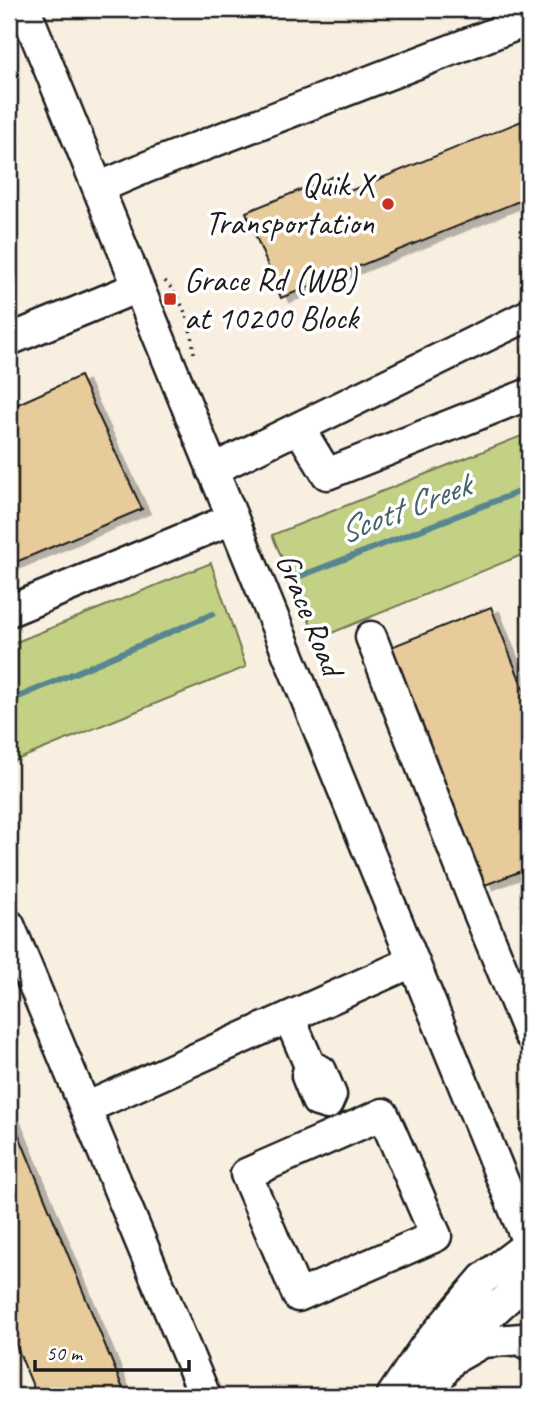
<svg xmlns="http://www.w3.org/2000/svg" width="538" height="1405" viewBox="0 0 538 1405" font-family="Caveat,sans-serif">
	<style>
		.built { fill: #f8efe1 }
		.green { fill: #c3d185; stroke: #707650; stroke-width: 2 }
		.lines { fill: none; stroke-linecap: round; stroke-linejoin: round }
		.stream { stroke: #57868f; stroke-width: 6 }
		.building { fill: #e7cb9b; stroke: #1c1c1c; stroke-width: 2; filter: url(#shadow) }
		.minor-casing { stroke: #1c1c1c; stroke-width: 35 }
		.path { stroke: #1c1c1c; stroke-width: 3.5; stroke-dasharray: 2 5; stroke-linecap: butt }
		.minor { stroke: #fff; stroke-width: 30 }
		.poi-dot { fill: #c8321e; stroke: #fff; stroke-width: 2.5 }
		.labels { text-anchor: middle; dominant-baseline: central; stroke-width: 7; stroke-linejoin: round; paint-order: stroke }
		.poi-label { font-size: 33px; fill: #1c1c1c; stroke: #fff; text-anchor: end }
		.street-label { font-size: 33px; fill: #1c1c1c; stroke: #fff }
		.water-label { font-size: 35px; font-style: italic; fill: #436368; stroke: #fff }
	</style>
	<defs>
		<filter id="shadow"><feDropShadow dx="8" dy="4.5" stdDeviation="0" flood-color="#0004"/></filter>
	</defs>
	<rect width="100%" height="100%" fill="#fff"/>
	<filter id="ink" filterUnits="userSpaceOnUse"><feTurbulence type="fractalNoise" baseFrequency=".0143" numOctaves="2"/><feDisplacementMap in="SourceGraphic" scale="14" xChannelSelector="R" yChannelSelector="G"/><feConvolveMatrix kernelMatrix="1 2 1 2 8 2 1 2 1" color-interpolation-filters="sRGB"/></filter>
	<g filter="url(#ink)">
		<path class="built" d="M9,9H529V1396H9Z"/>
		<path class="green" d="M529,433V552L317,639L272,535Z
			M211,563L246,667L9,763V645Z"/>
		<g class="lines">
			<path class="stream" d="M298,577L529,488
				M9,701L213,614"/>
		</g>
		<path class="building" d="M529,118V197L281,298L246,212L337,175L345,193Z
			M80,376L142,509L9,565V408Z
			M491,607L529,703V868L485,885L391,647Z
			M9,1111L126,1396H37L9,1328Z"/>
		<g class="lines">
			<g class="minor-casing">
				<path id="minor" d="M25,9L529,1245
					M98,188L147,167L529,20
					M9,340L138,287
					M299,428L327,474L529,394
					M212,470L529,315
					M9,611L232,519
					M371,637L476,906L529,1034
					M9,925L205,1396
					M289,1017L310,1066L307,1076L317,1101L327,1104L331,1095L321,1071L310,1066
					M86,1108L412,962
					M383,1114L436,1236L298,1296L246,1174Z
					M458,1356L483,1342L522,1339L529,1345
					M392,1396L425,1347L483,1279L529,1244
					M427,1396C454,1352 487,1311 529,1281"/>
			</g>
			<path class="path" d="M165,281C184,301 191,326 194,353
				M519,1130L529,1125"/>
			<use href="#minor" class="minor"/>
		</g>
	</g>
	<g class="poi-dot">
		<circle cx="388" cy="204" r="7"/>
		<rect x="163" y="292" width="14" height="14" rx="3.5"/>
	</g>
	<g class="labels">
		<g class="poi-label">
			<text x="374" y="185">Quik X<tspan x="374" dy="38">Transportation</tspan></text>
			<text x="184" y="280" text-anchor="start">Grace Rd (WB)<tspan x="184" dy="38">at 10200 Block</tspan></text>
		</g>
		<g class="street-label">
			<text transform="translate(310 614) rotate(68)">Grace Road</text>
		</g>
		<g class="water-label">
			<text transform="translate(404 508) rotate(-21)">Scott Creek</text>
		</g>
	</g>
	<rect width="538" height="1405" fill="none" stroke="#fff" stroke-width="35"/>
	<rect x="18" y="18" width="503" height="1370" fill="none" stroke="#1c1c1c" stroke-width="2.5" filter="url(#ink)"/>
	<path d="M35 1360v10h154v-10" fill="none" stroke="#1c1c1c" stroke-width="3.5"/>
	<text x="46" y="1360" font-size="21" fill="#1c1c1c" stroke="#ffffff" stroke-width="5" paint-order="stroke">50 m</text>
</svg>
